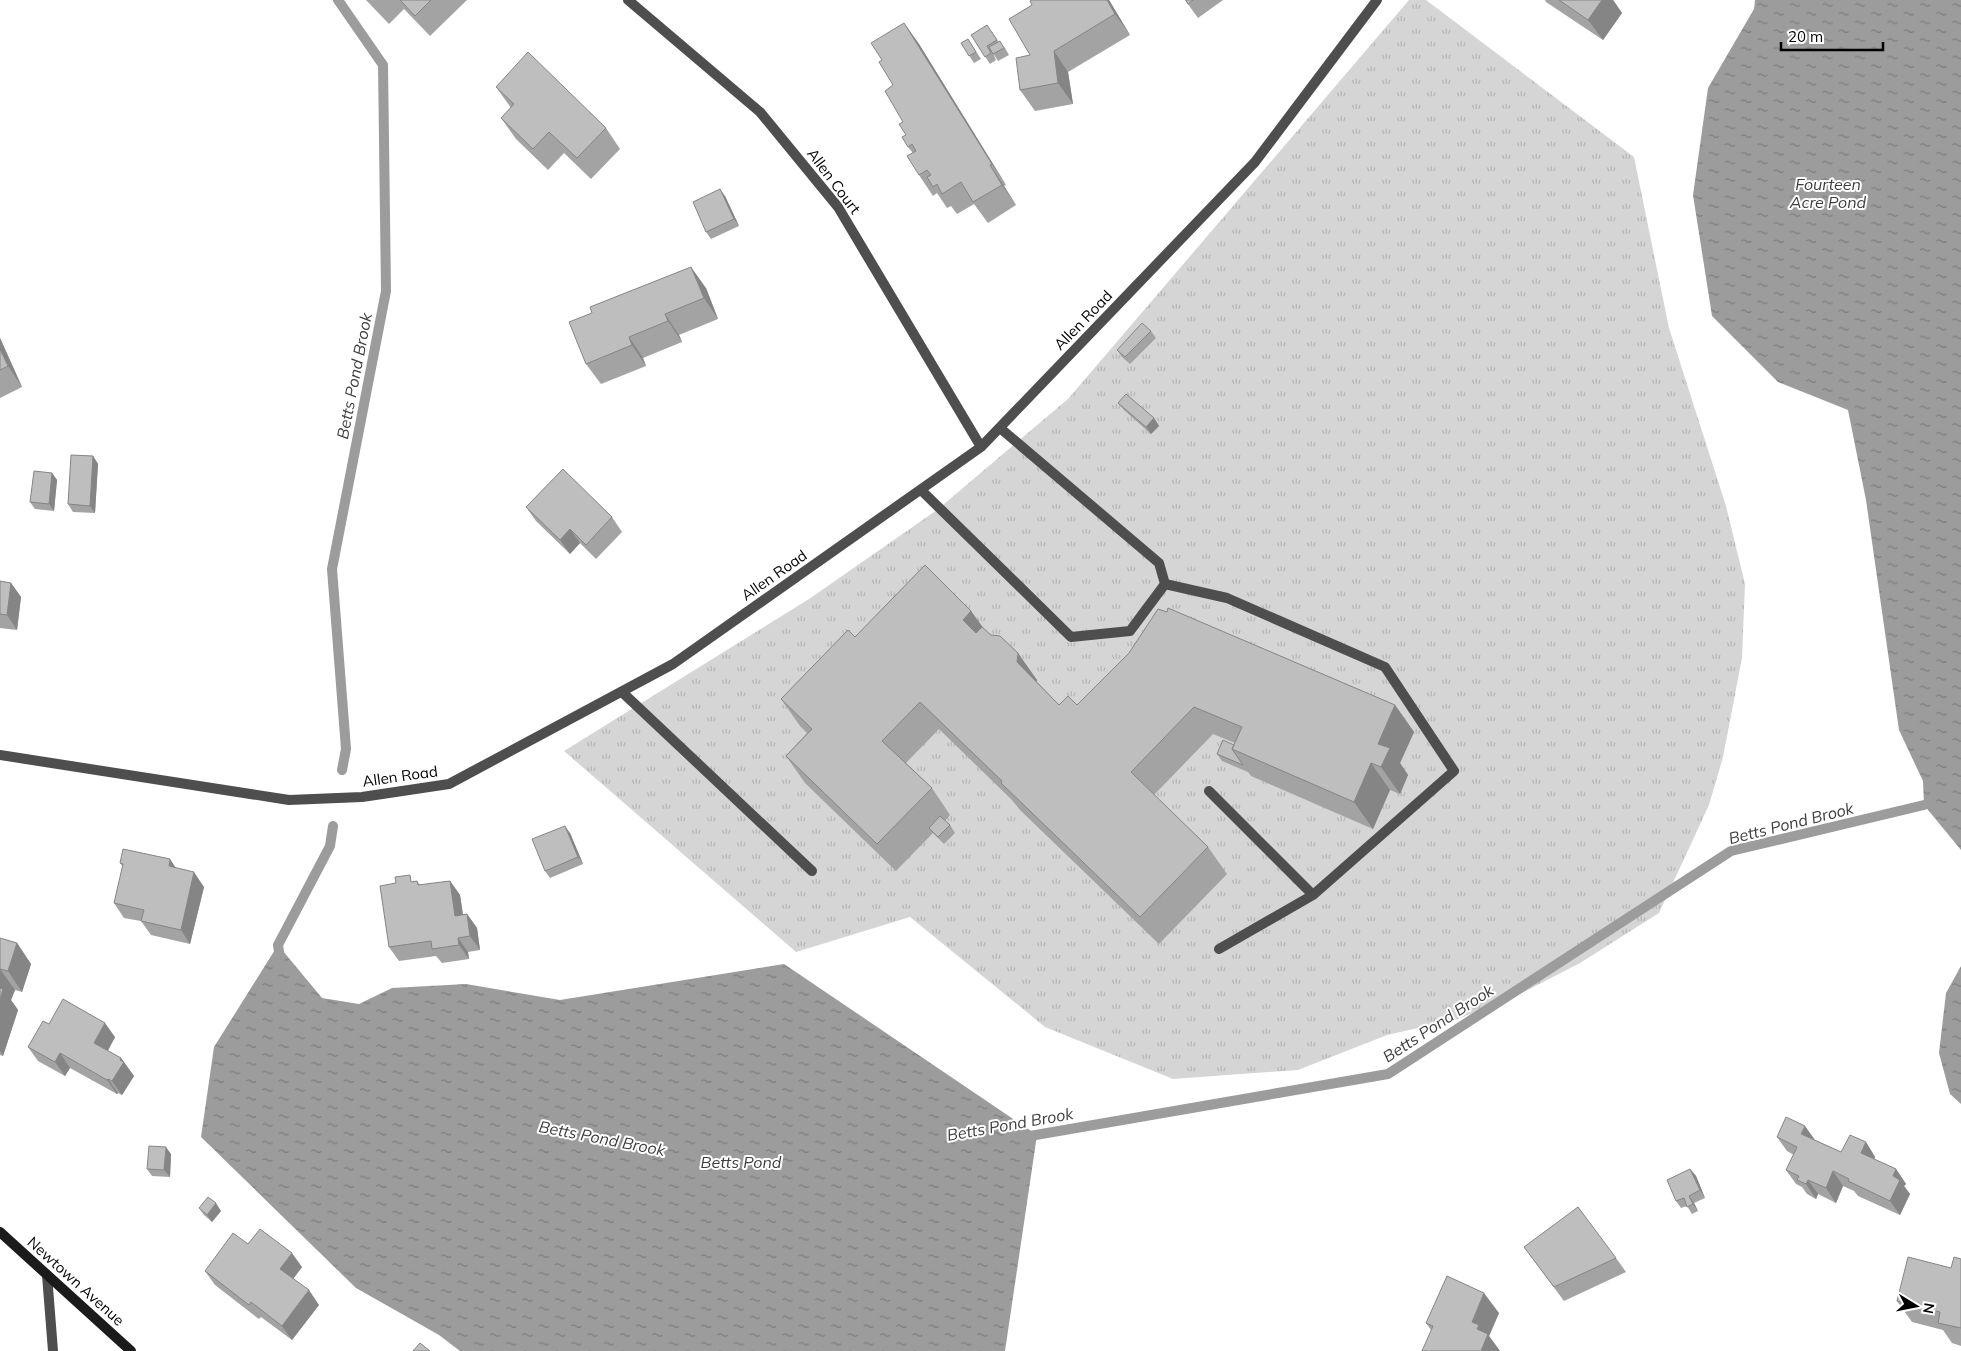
<svg xmlns="http://www.w3.org/2000/svg" width="1961" height="1351" viewBox="0 0 1961 1351" font-family="Mulish,sans-serif">
	<style>
		.park { fill: url(#park-tufts) }
		.water { fill: url(#water-ripples) }
		.lines { fill: none; stroke-linecap: round; stroke-linejoin: round }
		.stream { stroke: #9c9c9c; stroke-width: 10 }
		.service { stroke: #4e4e4e; stroke-width: 10 }
		.minor { stroke: #4e4e4e; stroke-width: 10 }
		.secondary { stroke: #1b1b1b; stroke-width: 10 }
		.wall { fill: #a3a3a3 }
		.shaded-wall { fill: #858585 }
		.building { fill: #bebebe; stroke: #858585 }
		.labels { text-anchor: middle; dominant-baseline: central; stroke-width: 4; stroke-linejoin: round; paint-order: stroke }
		.street-label { font-size: 15px; fill: #000; stroke: #fff }
		.water-label { font-size: 16px; font-style: italic; fill: #3d3d3d; stroke: #fff }
	</style>
	<defs>
		<pattern id="park-tufts" width="24" height="20" patternUnits="userSpaceOnUse" patternTransform="scale(1.25)"><rect width="24" height="20" fill="#d5d5d5"/><path d="M3 7l-1-3M5 7V3M7 7l1-3M15 17l-1-3M17 17v-4M19 17l1-3" fill="none" stroke="#b5b5b5"/></pattern>
		<pattern id="water-ripples" width="26" height="14" patternUnits="userSpaceOnUse" patternTransform="scale(1.25)"><rect width="26" height="14" fill="#9c9c9c"/><path d="M2 4q2-2 4 0t4 0M15 11q2-2 4 0t4 0" fill="none" stroke="#7d7d7d"/></pattern>
	</defs>
	<rect width="100%" height="100%" fill="#fff"/>
	<path class="park" d="M1409,0H1426L1634,157L1669,328L1726,506L1745,584L1742,658L1723,757L1709,805L1659,913L1580,963L1524,992L1458,1019L1387,1035L1298,1070L1173,1079L1045,1027L910,917L796,952L564,751L809,599L937,510L1068,399Z"/>
	<path class="water" d="M1755,0H1961V850L1924,805L1923,781L1899,730L1866,500L1848,410L1778,382L1712,316L1693,195L1708,88L1754,9Z
		M278,945L322,998L359,1004L392,988L466,984L560,1000L784,964L1037,1135L1005,1351H460L439,1335L356,1288L201,1137L214,1047Z
		M1961,966V1104L1950,1094L1939,1053L1946,993Z"/>
	<g class="lines">
		<path class="stream" d="M338,0L383,65L386,291L332,569L346,749L342,770
			M280,959L278,945L330,846L333,826
			M1024,1137L1388,1074L1731,851L1924,805"/>
		<path class="service" d="M921,490L1071,637L1130,631L1165,584L1159,563L1000,428
			M1165,584L1227,598L1385,667L1454,771L1313,895L1209,791
			M622,692L812,871
			M1219,949L1313,895"/>
		<path class="minor" d="M628,0L760,112L838,207L981,447
			M0,755L289,800L362,797L449,784L673,664L981,447L1255,162L1377,0
			M47,1275L53,1351"/>
		<path class="secondary" d="M0,1232L131,1351"/>
	</g>
	<path class="wall" d="M366,0H467L430,36L404,9L389,24Z
		M1032,0H1109L1130,35L1068,72L1073,104L1035,111L1020,90L1030,55Z
		M1185,0H1223L1198,18Z
		M1545,0H1613L1622,13L1603,40L1546,2Z
		M904,23L919,44L1006,185L1004,186L1016,205L988,223L974,204L957,214L951,206L947,208L937,193L933,196L919,175L913,153L908,147L903,122L893,85L882,60Z
		M992,32L998,41L1005,48L1009,55L998,61L993,53L996,60L990,64L971,35Z
		M968,39L981,59L974,63L961,43Z
		M496,87L606,128L620,149L591,179L564,153L548,170L516,139L501,118L511,108Z
		M725,196L739,226L711,239L706,232Z
		M706,288L718,319L679,335L682,342L643,358L646,366L601,384L586,364Z
		M1151,331L1156,338L1130,364L1122,357L1117,350Z
		M0,338L22,387L0,398Z
		M1118,403L1154,418L1159,426L1151,434L1124,410Z
		M93,456L98,464L95,513L73,512L68,504Z
		M52,473L57,480L54,511L35,509L30,502Z
		M526,507L612,517L622,532L596,559L580,543L570,554L536,521Z
		M0,581L11,583L21,597L17,630L0,628Z
		M971,611L985,630L1037,680V682L1059,705H1395L1414,732L1400,763L1408,775L1400,794L1390,790L1373,829L1251,776L1248,772L1222,761L1217,754L1234,745L1235,743L1213,734L1154,795L1208,847L1227,874L1159,944L1020,810L1012,800L939,729L906,763L932,788L950,815L945,821L950,825L955,833L944,844L933,833L896,871L805,783L786,756L807,733L800,726L781,699Z
		M570,833L583,864L550,878L545,871Z
		M120,863L176,868L204,887L190,944L151,935L141,921L124,918L114,903L123,867Z
		M414,881H417L420,885L450,881L460,895L463,914H467L477,928L480,950L468,952L469,959L442,963L436,956L399,961L389,947Z
		M0,938L17,943L31,964L22,992L15,990L11,1000L18,1010L3,1056L0,1055Z
		M49,1024L115,1037L108,1051L121,1058L134,1076L122,1095L118,1093L117,1094L70,1068L65,1076L38,1061L28,1047Z
		M1777,1137L1815,1140L1841,1152L1866,1142L1875,1157L1874,1159L1896,1169L1906,1184L1904,1186L1910,1194L1900,1215L1858,1196L1854,1191L1843,1186L1836,1203L1818,1194L1816,1199L1807,1194L1802,1187L1796,1184L1786,1170L1794,1155L1787,1151Z
		M171,1154L170,1177L152,1176L147,1169Z
		M1690,1169L1696,1176L1705,1198L1694,1203L1698,1211L1692,1214L1687,1206L1681,1208L1676,1201Z
		M199,1208L221,1211L212,1222L204,1215Z
		M248,1244L302,1267L293,1279L319,1305L292,1340L261,1317L259,1319L215,1285L205,1271Z
		M1524,1247L1616,1258L1626,1272L1564,1301Z
		M1961,1259V1346L1952,1343L1943,1330L1912,1322L1897,1301L1951,1268Z
		M1499,1313L1489,1336L1500,1351L1431,1330L1426,1323Z"/>
	<path class="shaded-wall" d="M1107,0H1109L1130,35L1115,14Z
		M1602,0H1613L1622,13L1603,40L1588,20Z
		M904,23L919,44L1006,185L992,164Z
		M1054,51L1068,72L1073,104L1058,83Z
		M990,165L1004,186L1016,205L1002,185Z
		M720,189L725,196L739,226L734,219Z
		M691,267L706,288L718,319L704,298Z
		M665,314L679,335L682,342L668,321Z
		M629,337L643,358L646,366L632,345Z
		M0,338L22,387L8,366L0,349Z
		M1154,418L1159,426L1151,434L1146,427Z
		M93,456L98,464L95,513L90,506Z
		M52,473L57,480L54,511L49,504Z
		M570,529L580,543L570,554L560,540Z
		M11,583L21,597L17,630L7,615Z
		M971,611L990,638L982,647L963,620Z
		M1018,653L1037,680L1036,689L1017,662Z
		M1395,705L1414,732L1400,763L1408,775L1400,794L1381,767L1378,744Z
		M1371,763L1390,790L1373,829L1354,802Z
		M565,826L570,833L583,864L578,857Z
		M170,859L180,874L169,866Z
		M194,872L204,887L190,944L181,930Z
		M450,881L460,895L465,930L455,916Z
		M467,914L477,928L480,950L470,936Z
		M458,938L468,952L469,959L459,945Z
		M17,943L31,964L22,992L8,971Z
		M0,969L15,990L11,1000L18,1010L3,1056L0,1051Z
		M105,1023L115,1037L104,1057L94,1043Z
		M60,1053L70,1068L65,1076L55,1062Z
		M121,1058L134,1076L122,1095L112,1081Z
		M108,1079L118,1093L117,1094L107,1080Z
		M1805,1126L1815,1140L1801,1134Z
		M1866,1142L1875,1157L1871,1167L1861,1153Z
		M166,1147L171,1154L170,1177L164,1170Z
		M1690,1169L1696,1176L1705,1198L1700,1190Z
		M1896,1169L1906,1184L1904,1186L1910,1194L1900,1215L1890,1201L1893,1176Z
		M1833,1171L1843,1186L1836,1203L1826,1188Z
		M1808,1180L1818,1194L1816,1199L1806,1184Z
		M1689,1196L1694,1203L1698,1211L1693,1204Z
		M216,1203L221,1211L212,1222L207,1215Z
		M292,1253L302,1267L290,1283L280,1269Z
		M309,1290L319,1305L292,1340L282,1326Z
		M1484,1293L1499,1313L1489,1336L1500,1351H1481L1472,1322Z"/>
	<path class="building" d="M400,0H431L415,16Z
		M1032,0H1107L1115,14L1054,51L1058,83L1020,90L1016,58L1030,55L1009,19L1032,5L1030,1Z
		M1186,0H1193L1188,4Z
		M1559,0H1602L1588,20Z
		M904,23L992,164L990,165L1002,185L973,202L961,182L942,194L937,184L933,187L927,177L931,175L927,170L919,175L907,156L916,151L912,144L908,147L902,137L906,135L899,124L903,122L885,91L893,85L879,62L882,60L871,43Z
		M987,25L997,40L987,46L991,53L985,57L971,35Z
		M968,39L976,52L969,56L961,43Z
		M1000,41L1004,48L993,54L989,47Z
		M528,52L606,128L577,158L549,132L533,149L501,118L514,104L496,87Z
		M720,189L734,219L706,232L693,202Z
		M691,267L704,298L665,314L668,321L629,337L632,345L586,364L569,322L592,313L590,307Z
		M1142,323L1151,331L1125,357L1117,350Z
		M0,349L8,366L0,370Z
		M1126,394L1154,418L1146,427L1118,403Z
		M71,455L93,456L90,506L68,504Z
		M563,469L612,517L586,545L570,529L560,540L526,507Z
		M34,471L52,473L49,504L30,502Z
		M925,565L971,611L963,620L976,633L982,627L991,635L1000,636L1018,653L1017,662L1059,705L1068,696L1077,705L1129,653L1158,609L1167,612L1168,608L1395,705L1378,744L1390,748L1381,767L1371,763L1354,802L1232,749L1242,727L1194,707L1131,772L1208,847L1140,917L1001,783L1002,781L920,702L882,741L932,788L877,844L786,756L812,729L781,699L848,630L855,637Z
		M0,581L11,583L7,615L0,614Z
		M1223,740L1234,745L1232,749L1243,765L1217,754Z
		M940,816L950,825L938,837L929,828Z
		M565,826L578,857L545,871L532,839Z
		M123,849L170,859L169,866L194,872L181,930L141,921L144,910L114,903L123,864L120,863Z
		M410,875L411,882L417,881L418,885L450,881L455,916L467,914L470,936L458,938L459,945L432,949L431,941L389,947L380,886L396,883L395,877Z
		M0,938L17,943L8,971L0,969Z
		M0,988L3,989L0,1000Z
		M63,999L105,1023L94,1043L121,1058L120,1060L124,1062L112,1081L108,1079L107,1080L60,1053L55,1062L28,1047L43,1021L49,1024Z
		M1786,1117L1805,1126L1801,1134L1841,1152L1850,1135L1866,1142L1861,1153L1896,1169L1893,1176L1900,1180L1890,1201L1848,1181L1849,1179L1833,1171L1826,1188L1808,1180L1806,1184L1797,1180L1799,1176L1786,1170L1797,1147L1777,1137Z
		M149,1146L166,1147L164,1170L147,1169Z
		M1690,1169L1700,1190L1689,1196L1693,1204L1687,1207L1684,1198L1676,1201L1667,1180Z
		M208,1197L216,1203L207,1215L199,1208Z
		M1578,1207L1616,1258L1554,1287L1524,1247Z
		M260,1229L292,1253L280,1269L309,1290L282,1326L251,1302L249,1305L205,1271L233,1233L248,1244Z
		M1908,1257L1951,1268L1954,1257L1961,1259V1328L1938,1323L1940,1312L1897,1301Z
		M1447,1276L1484,1293L1472,1322L1479,1325L1477,1329L1488,1334L1481,1351H1422L1433,1326L1426,1323Z
		M420,1343L430,1351H413Z"/>
	<g class="labels">
		<g class="street-label">
			<text transform="translate(834 181) rotate(53)">Allen Court</text>
			<text transform="translate(1083 320) rotate(-46)">Allen Road</text>
			<text transform="translate(774 575) rotate(-35)">Allen Road</text>
			<text transform="translate(400 776) rotate(-8)">Allen Road</text>
			<text transform="translate(76 1281) rotate(42)">Newtown Avenue</text>
		</g>
		<g class="water-label">
			<text x="1828" y="184">Fourteen<tspan x="1828" dy="18">Acre Pond</tspan></text>
			<text transform="translate(354 376) rotate(-79)">Betts Pond Brook</text>
			<text transform="translate(1791 823) rotate(-14)">Betts Pond Brook</text>
			<text transform="translate(1438 1023) rotate(-33)">Betts Pond Brook</text>
			<text transform="translate(1010 1124) rotate(-10)">Betts Pond Brook</text>
			<text transform="translate(602 1138) rotate(11)">Betts Pond Brook</text>
			<text x="741" y="1162">Betts Pond</text>
		</g>
	</g>
	<g transform="translate(1916 1306) rotate(100)" stroke="#ffffff" stroke-width="4" paint-order="stroke">
	<path d="M0-4L9 19L0 12L-9 19Z" fill="#000000"/>
	<text y="-8" font-size="14" font-weight="bold" text-anchor="middle" fill="#000000">N</text>
	</g>
	<path d="M1781 42v8h102v-8" fill="none" stroke="#000000" stroke-width="2.5"/>
	<text x="1788" y="42" font-size="15" fill="#000000" stroke="#ffffff" stroke-width="4" paint-order="stroke">20 m</text>
</svg>
